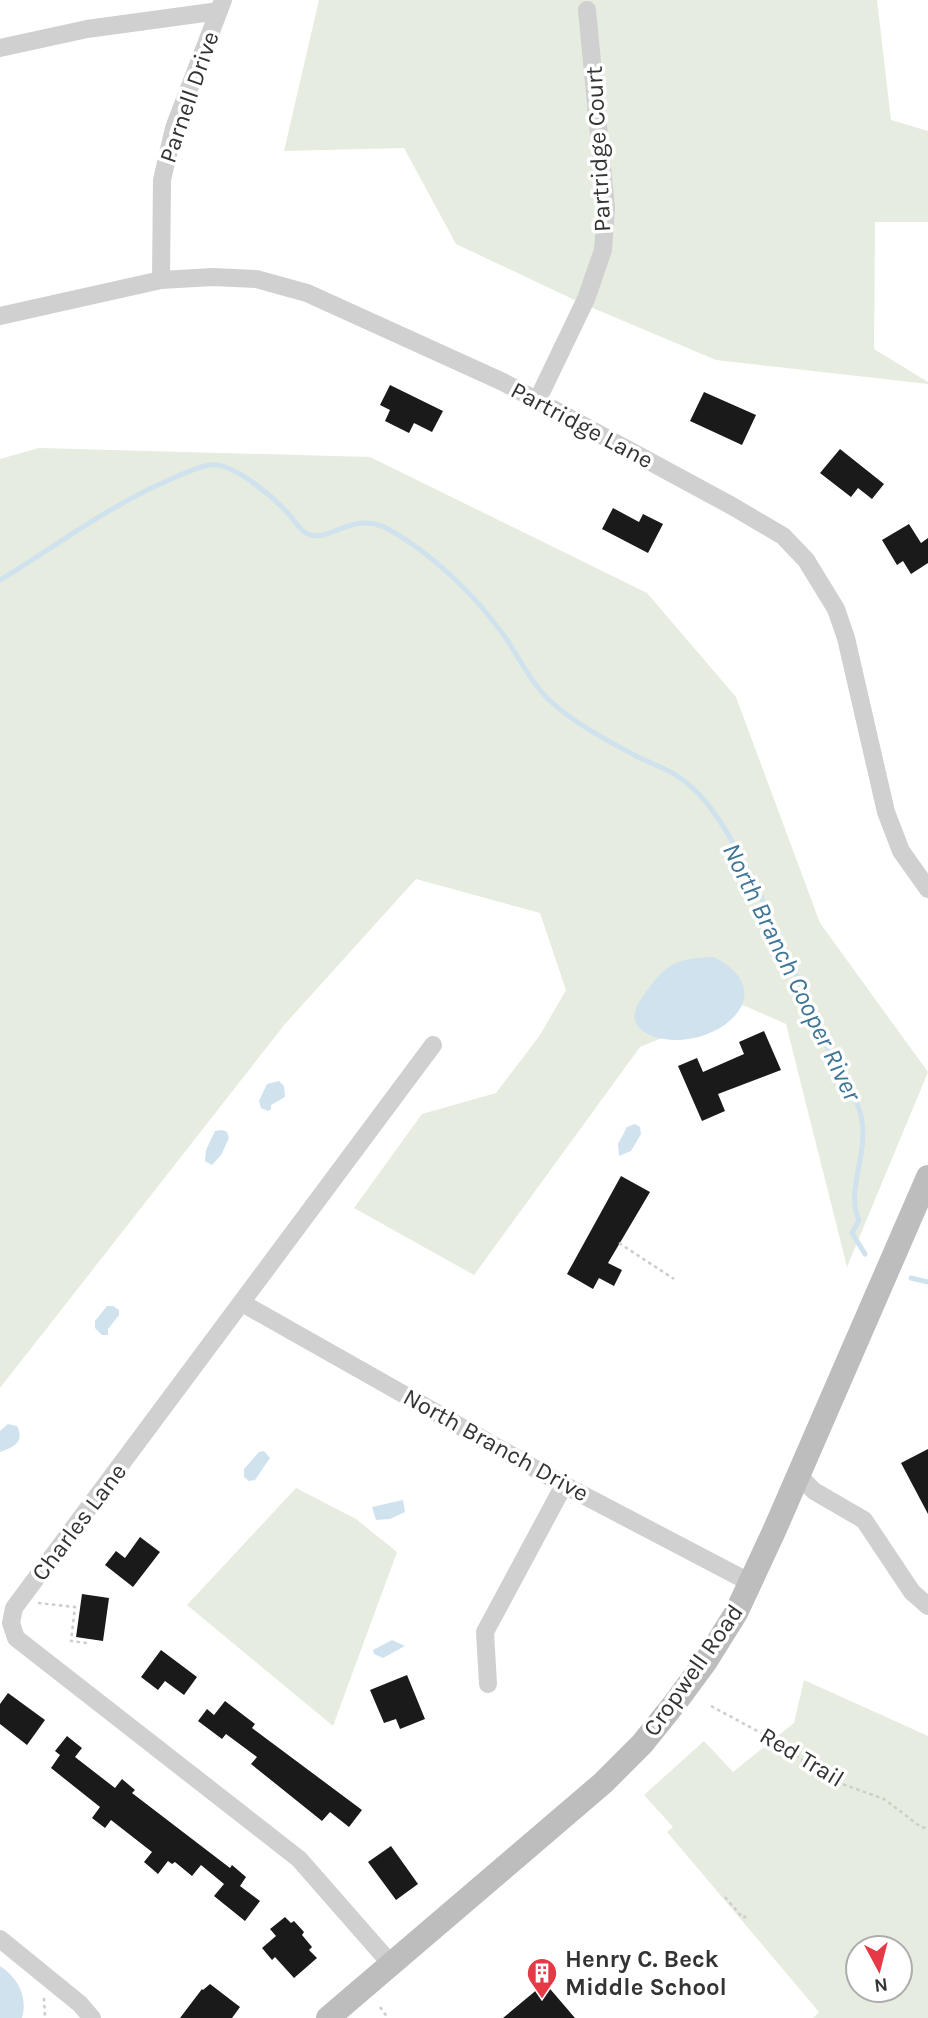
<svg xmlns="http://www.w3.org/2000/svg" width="928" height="2018" viewBox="0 0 928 2018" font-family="Karla,sans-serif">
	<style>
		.green { fill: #e6ecdf; fill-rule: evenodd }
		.water { fill: #cfe2ee }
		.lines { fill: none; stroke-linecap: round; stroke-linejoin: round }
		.stream { stroke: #cfe2ee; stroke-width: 5 }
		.building { fill: #1a1a1a }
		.path { stroke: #cdcdcd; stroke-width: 2.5; stroke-dasharray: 3.5 3.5; stroke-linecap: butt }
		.street { stroke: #d0d0d0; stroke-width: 18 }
		.secondary { stroke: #bdbdbd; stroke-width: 24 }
		.labels { text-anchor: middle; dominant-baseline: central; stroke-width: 7; stroke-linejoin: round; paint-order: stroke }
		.street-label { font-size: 24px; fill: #333; stroke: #fff }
		.poi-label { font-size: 24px; font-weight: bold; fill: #333; stroke: #fff; text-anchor: start }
		.water-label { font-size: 26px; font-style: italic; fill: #3f7597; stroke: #fff }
	</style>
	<rect width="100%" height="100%" fill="#fff"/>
	<path class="green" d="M319,0H877L891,120L928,131V222H875L874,349L928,382V384L716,360L581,303L456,244L404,148L284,151Z
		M39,448L370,457L647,593L736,697L820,923L928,1072L847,1267L786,1024L743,1005L640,1047L474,1275L354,1208L422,1114L496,1093L540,1035L566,990L540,913L416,879L285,1024L0,1388V459Z
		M296,1488L356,1519L397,1552L333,1726L187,1605Z
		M804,1680L928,1736V2018H813L819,2012L667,1832L673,1827L644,1795L704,1741L733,1772L794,1723ZM858,1948H900V1990H858Z"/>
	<path class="water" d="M714,957C791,997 704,1058 650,1035C626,1024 634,1008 646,992C655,980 662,969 676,963C688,958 701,958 714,957Z
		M279,1081L284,1086L285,1097L271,1105V1109L268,1111L261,1108L259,1101L267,1084Z
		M635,1124L640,1127L641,1134L631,1151L619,1156L618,1144L627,1127Z
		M222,1130L227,1132L229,1138L221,1155L212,1165L205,1161L206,1150L215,1131Z
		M107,1306H113L119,1310V1315L108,1329V1335H102L95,1328V1321Z
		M8,1424L17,1426C25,1442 14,1447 0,1452V1431Z
		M264,1451L270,1458L255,1480L249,1481L244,1477V1469L259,1452Z
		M403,1500L405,1512L390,1519L376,1520L372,1507Z
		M392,1640L405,1646L383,1658L374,1654L373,1650Z
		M0,1966C18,1978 28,1996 22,2018H0Z"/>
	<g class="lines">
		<path class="stream" d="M0,580C53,548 103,510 160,484C176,477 193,468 210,465C233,462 273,497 288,513C294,520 298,528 306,533C327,546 352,509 388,529C432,553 477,597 505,637C519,657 530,681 547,698C572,722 606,740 636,756C654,765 674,771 689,785C715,806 737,849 752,879C782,936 804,997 831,1056C839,1074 853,1090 859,1109C873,1149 844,1189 859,1220L852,1233L865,1254
			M911,1278L928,1282"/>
	</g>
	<path class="building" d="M390,385L443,411L432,432L414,423L409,433L385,421L390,410L380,405Z
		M704,392L756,415L742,445L690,421Z
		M840,449L884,484L872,499L858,488L851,497L820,473Z
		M613,508L639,522L643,514L663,524L648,553L602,529Z
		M909,524L921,543L928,538V563L911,574L903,561L897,565L882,540Z
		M764,1031L781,1070L718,1094L725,1111L702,1121L678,1066L697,1058L703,1072L744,1054L739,1042Z
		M621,1176L650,1192L608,1263L622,1270L614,1286L599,1278L593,1289L567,1274Z
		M928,1449V1514L901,1463Z
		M140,1537L160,1552L133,1587L105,1565L116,1551L125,1558Z
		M82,1594L109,1598L103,1641L76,1637Z
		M161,1650L197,1677L184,1695L165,1681L158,1690L141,1677Z
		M407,1675L425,1719L400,1729L396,1719L384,1723L370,1690Z
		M8,1693L45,1720L27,1745L0,1724V1704Z
		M225,1701L255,1724L252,1728L362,1810L349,1827L330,1812L322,1821L251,1764L257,1757L226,1734L222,1739L198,1721L207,1709L214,1715Z
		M67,1736L82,1748L75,1757L115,1788L122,1779L135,1790L132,1793L230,1868L232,1865L246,1877L240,1886L260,1901L245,1921L214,1896L224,1884L201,1865L192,1876L175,1862L172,1864L168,1861L158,1874L144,1862L152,1852L111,1820L105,1828L92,1818L100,1807L51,1768L60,1755L55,1751Z
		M391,1846L418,1884L396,1900L368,1862Z
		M285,1917L291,1923L294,1921L304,1932L302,1935L312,1947L309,1950L317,1958L294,1978L275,1957L272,1960L262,1948L276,1936L270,1929Z
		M545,1983L575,2018H503Z
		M210,1984L240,2007L232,2018H180L202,1989L203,1990Z"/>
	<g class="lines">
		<path class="path" d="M619,1243L674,1279
			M38,1603L75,1607L71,1641L87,1643
			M711,1706L774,1740L831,1780L884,1799L921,1827L928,1828
			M725,1897L743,1918L748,1915
			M638,1959L641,1955
			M44,1998L45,2018
			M380,2007L388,2018"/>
		<path class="street" d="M0,48L87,29L219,11
			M161,280L162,180L174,128L223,0
			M0,316L161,280L213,277L256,279L307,293L503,382L732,506L783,536L806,560L836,609L846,638L886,812L901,851L928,889
			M537,401L586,299L603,250L606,208L587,10
			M242,1303L564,1485L751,1583
			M798,1475L814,1491L864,1520L912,1592L928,1606
			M488,1684L485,1632L564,1485
			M0,1939L80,2004L92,2018
			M391,1964L299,1859L16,1638L11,1623L14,1608L433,1045"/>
		<path class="secondary" d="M328,2018L603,1783L642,1744L675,1703L706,1661L736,1613L775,1529L928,1177"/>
	</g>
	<defs>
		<g id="building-pin" transform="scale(1.575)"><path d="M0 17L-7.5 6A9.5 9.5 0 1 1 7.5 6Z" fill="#e63946" stroke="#fff"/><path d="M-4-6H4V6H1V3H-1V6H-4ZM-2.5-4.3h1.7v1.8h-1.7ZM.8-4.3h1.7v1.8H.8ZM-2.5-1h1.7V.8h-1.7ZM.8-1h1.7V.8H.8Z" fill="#fff"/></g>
	</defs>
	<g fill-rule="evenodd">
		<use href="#building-pin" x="542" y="1973"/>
	</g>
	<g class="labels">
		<g class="street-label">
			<text transform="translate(189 97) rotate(-71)">Parnell Drive</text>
			<text transform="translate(598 149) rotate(-93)">Partridge Court</text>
			<text transform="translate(582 425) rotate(28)">Partridge Lane</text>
			<text transform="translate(496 1445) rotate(29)">North Branch Drive</text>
			<text transform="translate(79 1522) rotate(-53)">Charles Lane</text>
			<text transform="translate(693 1670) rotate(-55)">Cropwell Road</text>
			<text transform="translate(802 1757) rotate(31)">Red Trail</text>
		</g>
		<g class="poi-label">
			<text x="565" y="1959">Henry C. Beck<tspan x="565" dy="28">Middle School</tspan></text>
		</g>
		<g class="water-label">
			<text transform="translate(792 972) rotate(64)">North Branch Cooper River</text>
		</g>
	</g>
	<g transform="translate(879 1969) rotate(173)"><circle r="33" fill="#ffffff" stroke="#adadad" stroke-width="2"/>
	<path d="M0-5L12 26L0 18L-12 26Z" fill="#e63946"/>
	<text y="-10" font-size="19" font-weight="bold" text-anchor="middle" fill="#333333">N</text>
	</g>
</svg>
